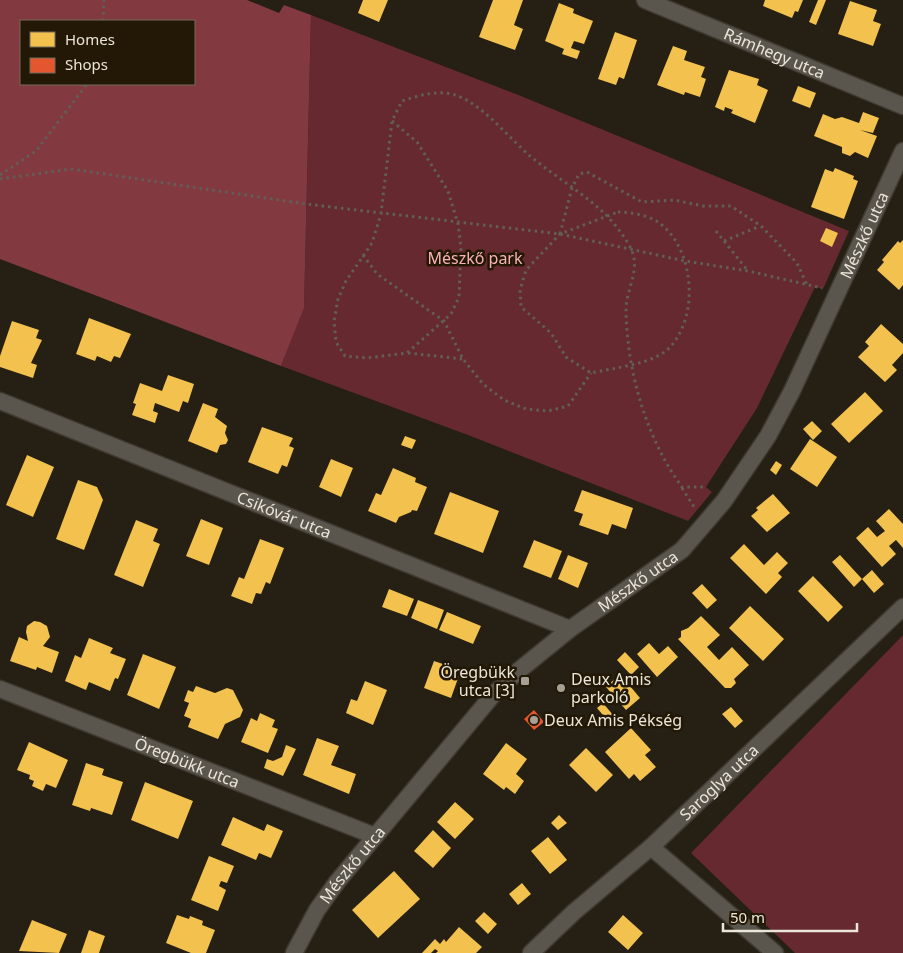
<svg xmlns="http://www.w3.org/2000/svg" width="903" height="953" viewBox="0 0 903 953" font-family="'Noto Sans',sans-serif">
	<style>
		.green { fill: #65292f }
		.forest { fill: #823940; fill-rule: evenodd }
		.homes { fill: #f2c14e }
		.shops { fill: #e4572e }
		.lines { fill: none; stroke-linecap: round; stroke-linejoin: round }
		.minor-casing { stroke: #3e3931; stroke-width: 19 }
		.path { stroke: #625e57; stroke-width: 3; stroke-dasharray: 2.5 4; stroke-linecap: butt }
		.minor { stroke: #5b564d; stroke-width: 16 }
		.poi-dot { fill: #a6a094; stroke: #221805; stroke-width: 2 }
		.labels { text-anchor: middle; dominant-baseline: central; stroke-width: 5; stroke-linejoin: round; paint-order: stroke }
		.street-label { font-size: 16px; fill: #ece5d9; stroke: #221805 }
		.park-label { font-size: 16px; fill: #fab1b5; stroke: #221805 }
		.poi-label { font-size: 16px; fill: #ece5d9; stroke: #221805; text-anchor: start }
	</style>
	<rect width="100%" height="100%" fill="#251f14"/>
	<path class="green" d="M311,15L516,94L849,231L823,289L815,287L757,408L706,487L712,492L688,521L468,435L281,366L304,307Z
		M903,635V953H795L691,853Z"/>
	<path class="forest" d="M0,0H247L279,13L284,5L311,15L304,308L281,366L0,259ZM21,21H194V84H21Z"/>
	<path class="homes" d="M363,0H388L379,22L358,13Z
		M493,0H523L514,25L523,29L515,50L479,37Z
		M765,0H803L798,12L795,11L792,18L763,6Z
		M818,0H826L816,25L809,22Z
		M850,1L877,10L873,21L881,24L873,46L838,34Z
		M559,3L574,9L573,13L593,21L584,44L574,41L571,48L580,51L577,59L562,54L564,49L545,41Z
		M615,32L637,40L624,79L619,77L616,85L598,79Z
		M673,46L687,51L684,60L705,67L701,77L706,79L700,97L685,92L684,95L657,85Z
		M729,70L759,79L757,85L768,90L755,123L731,113L733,110L725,107L724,111L715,107Z
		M798,86L816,93L810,108L792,101Z
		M863,112L879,118L873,133L860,130L877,136L868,158L855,152L850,156L842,153V147L814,136L823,114L835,119L842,117L859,123Z
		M835,168L854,176L853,179L858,181L844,219L811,207L825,169L833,172Z
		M826,228L838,233L832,247L820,241Z
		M903,240V285L899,290L877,270L884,262L882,260L898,241L900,243Z
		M89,318L131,334L120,358L114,356L111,362L97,356L95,361L76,354Z
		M12,321L39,330L36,338L42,340L31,363L37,365L33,378L0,367V356Z
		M881,324L903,344V353L892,365L897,370L885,382L858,357L869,346L865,342Z
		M168,375L194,384L188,403L183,401L179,412L155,403L153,411L158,413L155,423L132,415L136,404L133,403L140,383L162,391Z
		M865,392L883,411L849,443L831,424Z
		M203,403L218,409L215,417L227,426L225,433L228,440L226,444L220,445L217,453L188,441Z
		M812,421L822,431L813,440L803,429Z
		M262,427L293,438L289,446L294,448L287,467L282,465L278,474L248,462Z
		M405,436L416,440L412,449L401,445Z
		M810,439L837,457L817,487L790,469Z
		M27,455L54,467L33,517L6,505Z
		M331,459L353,468L341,497L319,487Z
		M776,461L782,465L776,475L770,470Z
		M393,468L416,478L415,482L427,487L417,511L412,510L411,512L399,517L396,523L368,511L376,493L381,495Z
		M78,480L97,487L103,500L84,550L56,539Z
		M582,490L633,508L626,529L612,524L608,535L579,525L583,514L574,511Z
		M450,492L499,511L483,553L434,534Z
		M773,494L790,513L767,532L751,516L758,510L756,508Z
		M889,509L903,524V548L896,540L889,546L896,554L882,567L856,538L868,527L877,537L885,531L876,521Z
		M201,519L223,528L209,565L186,556Z
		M136,520L158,529L153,541L160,544L143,587L114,575Z
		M260,539L284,548L270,584L266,582L261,594L256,593L252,604L231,596L239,577L244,579Z
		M534,540L562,551L551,578L523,567Z
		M744,544L764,565L777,552L788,563L778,573L782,577L766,594L730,558Z
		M568,555L588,563L578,588L558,579Z
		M840,555L862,579L854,587L832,562Z
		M872,570L884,584L874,593L862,579Z
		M813,576L843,607L828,622L798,591Z
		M702,584L717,600L707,609L692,593Z
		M389,589L414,599L407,616L382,607Z
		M418,600L444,610L437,629L411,618Z
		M750,606L784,639L763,661L729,628Z
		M447,612L481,626L473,644L439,630Z
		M701,616L720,635L707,647L719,660L732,647L749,665L734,679L736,683L731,688H725L678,639L681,637V631L688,628Z
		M34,621L40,622L47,626L50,637L43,646L59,652L52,673L37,667L36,670L10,661L19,637L28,641L26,632L27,626Z
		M89,638L113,648L110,653L126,659L118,679L115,678L110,691L89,682L86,690L65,681L75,655L81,658Z
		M649,643L659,654L668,646L678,657L657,677L637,654Z
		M625,652L639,667L631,675L617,660Z
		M143,654L176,667L159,709L127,695Z
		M434,661L461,670L451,698L424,688Z
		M620,674L640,698L626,710L606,687Z
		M365,681L387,690L373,725L346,713L351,699L357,701Z
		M196,686L215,693L227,688L233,690L243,710L240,717L225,724L218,739L188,727L191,719L184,716L189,703L184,701L188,690L193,692Z
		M603,703L613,715L607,720L597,708Z
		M731,707L743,721L735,728L722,714Z
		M260,713L275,720L272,727L278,729L268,753L241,742L251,718L257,721Z
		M631,728L651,750L645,755L656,767L640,781L634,774L629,779L605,752Z
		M317,738L339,746L331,765L356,774L349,794L303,775Z
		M29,742L68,760L56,788L46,784L43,791L32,786L34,781L29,779L30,775L17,770Z
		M506,743L527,759L516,774L524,781L515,794L506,787L504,790L483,774Z
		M286,745L296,749L283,776L264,768L267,759L273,761L282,757Z
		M586,748L613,775L596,792L569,765Z
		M86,763L104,769L102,775L123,782L112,815L91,808L90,811L72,805Z
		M145,782L193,801L178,839L131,820Z
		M455,802L474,819L455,839L437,822Z
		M559,815L567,823L558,830L551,823Z
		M233,817L264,831L267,824L283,831L271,858L259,853L256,860L221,845Z
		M433,830L451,848L433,868L414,851Z
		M548,837L567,860L550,874L531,851Z
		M209,856L234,866L227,883L221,881L219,886L226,890L218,911L191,900Z
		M394,871L420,899L378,938L352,910Z
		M522,883L531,894L518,905L509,894Z
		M484,912L497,924L488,934L475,921Z
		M177,915L189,919L190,916L203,921L202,925L215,930L206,953H191L166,943Z
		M623,915L643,933L628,950L608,932Z
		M32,920L67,934L59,953L19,951Z
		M459,927L482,947L476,953H436L438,951L435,949L431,953H422L435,939L440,944L444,939L446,942Z
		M89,930L105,936L99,953H81Z"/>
	<path class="shops" d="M534,710L544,722L534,730L524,719Z"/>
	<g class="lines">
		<g class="minor-casing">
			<g id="minor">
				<path id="s1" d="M645,0L903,106"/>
				<path id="s2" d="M0,401L570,629"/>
				<path id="s3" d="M0,689L375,836"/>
				<path d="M651,847L775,953"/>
				<path id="s4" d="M294,953L317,910L337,882L492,696L517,672L570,629L682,550L724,501L768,436L792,391L903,151"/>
				<path id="s5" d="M531,953L574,912L651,847L903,607"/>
			</g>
		</g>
		<path class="path" d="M103,21L104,0
			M392,121L417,142L448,191L458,224L461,247L459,297L451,314L407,353L367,358L345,356L336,342L334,321L338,299L346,281L372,243L381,214L392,121L402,101C420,95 440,89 458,96C484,106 509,138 530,156C554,176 582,192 605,214C614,223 627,239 632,251C640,271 626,290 626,310C627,371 646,438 682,487H705
			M0,175L36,151L87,84
			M0,179L71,169L306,204L560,234L685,261L748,271L822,288
			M618,212C630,212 647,215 658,222C694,247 700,315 670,347C655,364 613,368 591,373L566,357L551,333L521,307L520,290L526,270L560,234Z
			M716,231L748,271
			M560,234L572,188L579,174L587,172L642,202L674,200L703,206H731L761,226L797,263L807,285
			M724,241L760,226
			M363,255L377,274L444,321L463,359L483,384L504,400L526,409L548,411L568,406L591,373
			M408,353L463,359
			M682,488L696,510"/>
		<use href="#minor" class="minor"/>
	</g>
	<g class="poi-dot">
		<rect x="520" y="676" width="10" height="10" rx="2.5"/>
		<circle cx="561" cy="688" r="5"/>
		<circle cx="534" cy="720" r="5"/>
	</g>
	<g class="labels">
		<g class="street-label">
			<text stroke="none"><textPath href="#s1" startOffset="140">Rámhegy utca</textPath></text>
			<text stroke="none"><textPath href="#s4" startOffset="931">Mészkő utca</textPath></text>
			<text stroke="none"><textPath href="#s2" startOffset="306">Csikóvár utca</textPath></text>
			<text stroke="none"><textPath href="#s4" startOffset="511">Mészkő utca</textPath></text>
			<text stroke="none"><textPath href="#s3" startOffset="201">Öregbükk utca</textPath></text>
			<text stroke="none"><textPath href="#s5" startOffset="254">Saroglya utca</textPath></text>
			<text stroke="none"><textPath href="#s4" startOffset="106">Mészkő utca</textPath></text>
		</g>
		<g class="park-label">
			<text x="475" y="258">Mészkő park</text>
		</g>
		<g class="poi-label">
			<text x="515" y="672" text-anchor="end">Öregbükk<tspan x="515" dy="18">utca [3]</tspan></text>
			<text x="571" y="679">Deux Amis<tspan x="571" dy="18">parkoló</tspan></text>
			<text x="544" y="720">Deux Amis Pékség</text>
		</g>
	</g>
	<rect x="20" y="20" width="175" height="65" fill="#221805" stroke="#736a5a"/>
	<rect x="30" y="32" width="25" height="15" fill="#f2c14e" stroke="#736a5a"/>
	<text x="65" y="45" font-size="15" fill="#ece5d9">Homes</text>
	<rect x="30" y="58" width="25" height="15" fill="#e4572e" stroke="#736a5a"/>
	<text x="65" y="70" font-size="15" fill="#ece5d9">Shops</text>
	<path d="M723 923v8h134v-8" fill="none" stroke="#ece5d9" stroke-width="2.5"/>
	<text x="730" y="923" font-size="15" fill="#ece5d9" stroke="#221805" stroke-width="4" paint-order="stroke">50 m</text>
</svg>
